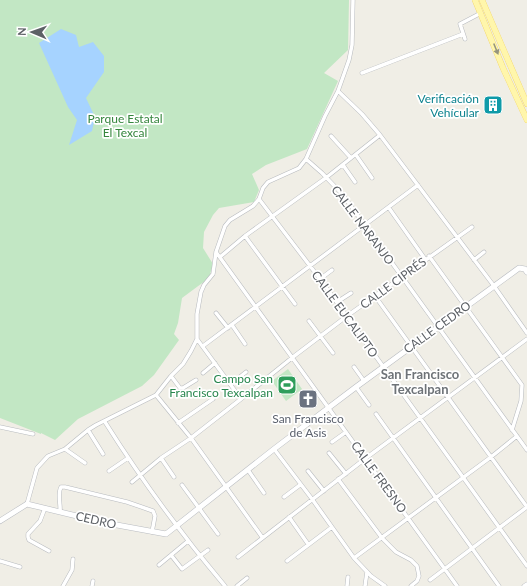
<svg xmlns="http://www.w3.org/2000/svg" width="527" height="586" viewBox="0 0 527 586" font-family="Lato,sans-serif">
	<style>
		.green { fill: #c2e7c4 }
		.water { fill: #a6d3ff }
		.lines { fill: none; stroke-linecap: round; stroke-linejoin: round }
		.street-casing { stroke: #b8bbbf; stroke-width: 4.5 }
		.secondary-casing { stroke: #b9bcc1; stroke-width: 6 }
		.primary-casing { stroke: #f2d15c; stroke-width: 6 }
		.street { stroke: #fff; stroke-width: 3.5 }
		.secondary { stroke: #fff; stroke-width: 5 }
		.primary { stroke: #fff6ab; stroke-width: 5.5 }
		.oneway { fill: #96957e }
		.labels { text-anchor: middle; dominant-baseline: central; stroke-width: 3.5; stroke-linejoin: round; paint-order: stroke }
		.culture-label { font-size: 12px; fill: #0d838f; stroke: #fff; text-anchor: end }
		.park-label { font-size: 12px; fill: #35863d; stroke: #fff }
		.street-label { font-size: 12px; fill: #5d6166; stroke: #fff }
		.leisure-label { font-size: 12px; fill: #27864d; stroke: #fff; text-anchor: end }
		.worship-label { font-size: 12px; fill: #5b616d; stroke: #fff }
		.neighbourhood-label { font-size: 13px; font-weight: bold; fill: #6e7378; stroke: #fff }
	</style>
	<rect width="100%" height="100%" fill="#f0eee6"/>
	<path class="green" d="M0,0H349L348,50L324,73L338,81L307,149L266,165L252,174L259,190L254,202L219,208L213,215L204,232L203,248L213,264L209,278L182,298L178,323L174,334L179,340L154,375L142,386L78,419L55,440L41,433V434L0,418Z
		M288,369L302,389L286,401L272,381Z"/>
	<path class="water" d="M61,29L76,35L79,47L93,42L104,56V72L86,98L95,117L92,131L69,145L77,120L68,107L39,43Z"/>
	<g class="lines">
		<g class="street-casing">
			<path id="street" d="M465,39L460,24L481,13
				M362,73L463,34
				M338,91L362,114L380,135L494,286L527,333
				M331,136L351,158
				M356,155L372,178
				M306,159L322,173L343,195L527,450
				M343,165L355,182
				M259,199L320,279L527,566
				M389,208L425,259
				M245,236L295,304
				M216,252L457,586
				M429,256L522,385L521,401L512,430
				M220,257L245,236L327,177L380,135
				M474,260L484,252
				M320,279L332,270
				M375,296L527,507
				M337,302L351,293
				M216,313L228,328
				M309,321L333,353
				M232,325L245,344
				M197,339L241,399
				M203,346L418,185
				M354,367L364,381
				M203,373L215,363
				M171,376L180,388H183L196,380
				M231,384L246,372
				M356,387L369,405
				M156,395L191,438L262,537
				M376,414L499,586
				M105,422C141,479 181,534 225,586
				M178,423L213,399
				M0,427L33,434
				M88,430L103,454
				M332,442L346,432
				M65,449L85,463
				M274,449L312,499L354,558L371,576L385,586
				M329,453L346,474
				M161,458L174,477
				M248,470L264,493
				M109,471L128,458
				M308,471L324,491
				M338,479L382,538L396,552L411,560L417,566L419,576L417,581L411,586
				M132,482L161,458L191,438L241,399L293,357L347,316L472,227
				M182,485L218,534
				M284,497L300,485
				M27,504L37,468L48,456L65,449L88,430L96,425L156,395L171,376L183,364L191,351L197,339V314L201,292L204,285L213,274L216,252L225,226L230,220L253,206L259,199L263,188L268,182L299,168L306,159L325,116L338,91L349,60L352,45L353,0
				M45,508L40,521L28,534V537L29,540L49,551
				M60,512C61,504 57,494 61,487H65L127,502L153,511L155,516L152,532
				M289,517L308,544
				M171,555L182,569L208,550
				M238,557L366,458L527,339
				M354,558L491,457L517,436
				M0,561L20,567
				M287,561L332,527
				M159,565L188,541
				M430,580L527,507
				M63,586L72,570L73,559
				M92,586L93,581
				M237,586L247,578
				M347,586L348,577
				M365,586L367,572
				M524,586L527,584"/>
		</g>
		<g class="secondary-casing">
			<path id="secondary" d="M0,521L27,504L31,505L106,523L166,534L274,449L356,387L519,268L525,269L527,272"/>
		</g>
		<g class="primary-casing">
			<path id="primary" d="M475,0L503,68L527,120
				M482,0L527,104"/>
		</g>
		<use href="#street" class="street"/>
		<use href="#secondary" class="secondary"/>
		<use href="#primary" class="primary"/>
	</g>
	<defs><path id="oneway-solid" d="M-6-.8H1V-3.2L6.5 0L1 3.2V.8H-6Z"/></defs>
	<use class="oneway" href="#oneway-solid" transform="translate(496 49) rotate(68)"/>
	<defs>
		<g id="building-square" transform="scale(1)"><rect x="-9" y="-9" width="18" height="18" rx="4" fill="#0f9aa8" stroke="#fff"/><path d="M-4-6H4V6H1V3H-1V6H-4ZM-2.5-4.3h1.7v1.8h-1.7ZM.8-4.3h1.7v1.8H.8ZM-2.5-1h1.7V.8h-1.7ZM.8-1h1.7V.8H.8Z" fill="#fff"/></g>
		<g id="stadium-square" transform="scale(1)"><rect x="-9" y="-9" width="18" height="18" rx="4" fill="#2e9e5b" stroke="#fff"/><path d="M0-5a6.5 5 0 1 0 0 10a6.5 5 0 1 0 0-10ZM-3.5-1.8h7v3.6h-7Z" fill="#fff"/></g>
		<g id="church-square" transform="scale(1)"><rect x="-9" y="-9" width="18" height="18" rx="4" fill="#6b7280" stroke="#fff"/><path d="M-1.2-6h2.4v3.5h3.3v2.4h-3.3V6h-2.4V-.1h-3.3v-2.4h3.3Z" fill="#fff"/></g>
	</defs>
	<g fill-rule="evenodd">
		<use href="#building-square" x="493" y="105"/>
		<use href="#stadium-square" x="287" y="385"/>
		<use href="#church-square" x="308" y="399"/>
	</g>
	<g class="labels">
		<g class="culture-label">
			<text x="479" y="98">Verificación<tspan x="479" dy="14">Vehícular</tspan></text>
		</g>
		<g class="park-label">
			<text x="125" y="118">Parque Estatal<tspan x="125" dy="14">El Texcal</tspan></text>
		</g>
		<g class="street-label">
			<text transform="translate(363 225) rotate(53)">CALLE NARANJO</text>
			<text transform="translate(393 283) rotate(-36)">CALLE CIPRÉS</text>
			<text transform="translate(345 314) rotate(54)">CALLE EUCALIPTO</text>
			<text transform="translate(437 327) rotate(-36)">CALLE CEDRO</text>
			<text transform="translate(379 477) rotate(54)">CALLE FRESNO</text>
			<text transform="translate(96 520) rotate(13)">CEDRO</text>
		</g>
		<g class="leisure-label">
			<text x="273" y="378">Campo San<tspan x="273" dy="14">Francisco Texcalpan</tspan></text>
		</g>
		<g class="worship-label">
			<text x="308" y="418">San Francisco<tspan x="308" dy="14">de Asis</tspan></text>
		</g>
		<g class="neighbourhood-label">
			<text x="420" y="374">San Francisco<tspan x="420" dy="15">Texcalpan</tspan></text>
		</g>
	</g>
	<g transform="translate(32 32) rotate(272)" stroke="#ffffff" stroke-width="3" paint-order="stroke">
	<path d="M0-3L7 15L0 10L-7 15Z" fill="#5d6166"/>
	<text y="-6" font-size="11" font-weight="bold" text-anchor="middle" fill="#5d6166">N</text>
	</g>
</svg>
